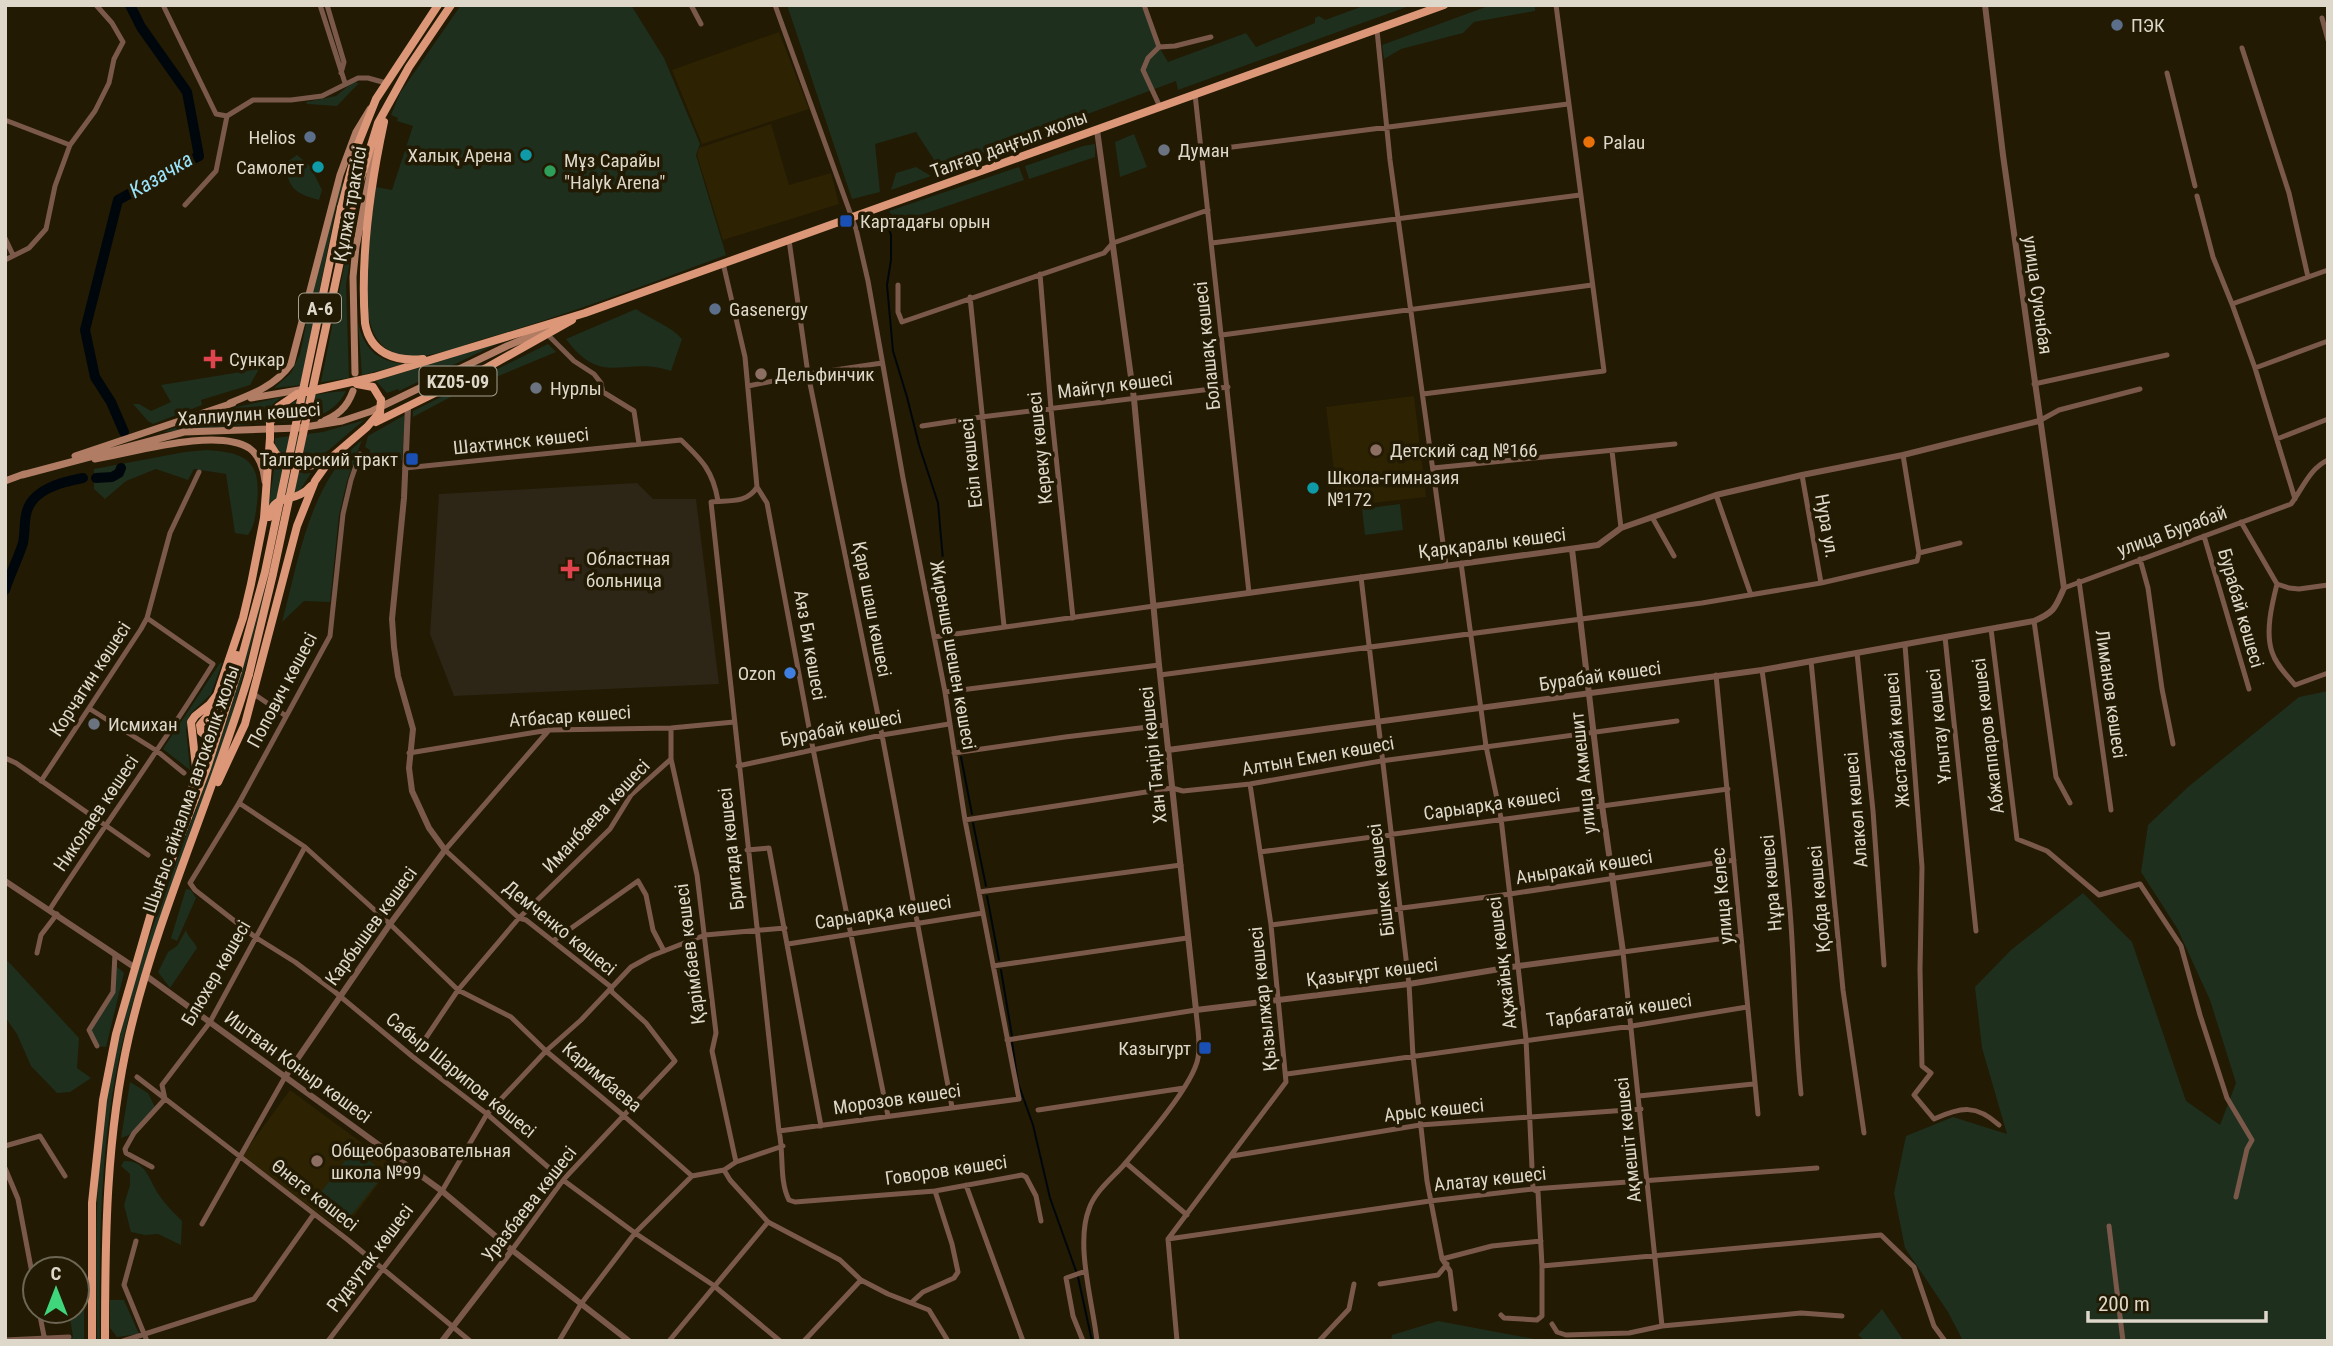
<svg xmlns="http://www.w3.org/2000/svg" width="2333" height="1346" viewBox="0 0 2333 1346" font-family="'Roboto Condensed',sans-serif">
	<style>
		.built { fill: #2d2202 }
		.medical { fill: #2d2515 }
		.green { fill: #1e2f1d }
		.lines { fill: none; stroke-linecap: round; stroke-linejoin: round }
		.stream { stroke: #00070c; stroke-width: 2 }
		.river { stroke: #00070c; stroke-width: 10 }
		.minor { stroke: #7a594a; stroke-width: 5 }
		.tertiary { stroke: #7a594a; stroke-width: 6 }
		.secondary { stroke: #b07c64; stroke-width: 7 }
		.primary { stroke: #db9778; stroke-width: 8 }
		.primary-bridge { stroke: #db9778; stroke-width: 8 }
		.service-dot { fill: #5c6f8a; stroke: #221a03; stroke-width: 2.5 }
		.food-dot { fill: #e8710a; stroke: #221a03; stroke-width: 2.5 }
		.worship-dot { fill: #6b7280; stroke: #221a03; stroke-width: 2.5 }
		.culture-dot { fill: #0f9aa8; stroke: #221a03; stroke-width: 2.5 }
		.leisure-dot { fill: #2e9e5b; stroke: #221a03; stroke-width: 2.5 }
		.transit-dot { fill: #1a4fb4; stroke: #221a03; stroke-width: 2.5 }
		.health-dot { fill: #e0444e; stroke: #221a03; stroke-width: 2.5 }
		.education-dot { fill: #8d6e63; stroke: #221a03; stroke-width: 2.5 }
		.shop-dot { fill: #3f7fe0; stroke: #221a03; stroke-width: 2.5 }
		.labels { text-anchor: middle; dominant-baseline: central; stroke-width: 7; stroke-linejoin: round; paint-order: stroke }
		.shield { fill: #221a03; stroke: #a69f8e; stroke-width: 2 }
		.shield-label { font-size: 18px; font-weight: bold; fill: #ded8ca }
		.poi-label { font-size: 19px; fill: #ded8ca; stroke: #221a03; text-anchor: start }
		.street-label { font-size: 19px; fill: #ded8ca; stroke: #221a03 }
		.water-label { font-size: 21px; font-style: italic; fill: #99e2fa; stroke: #221a03 }
	</style>
	<rect width="100%" height="100%" fill="#221a03"/>
	<path class="built" d="M779,32L809,109L702,144L672,70Z
		M771,124L789,185L831,173L839,204L723,240L697,155L699,148Z
		M1414,396L1426,497L1344,506L1342,493L1337,494L1326,407Z
		M290,1090L392,1165L343,1231L241,1157Z"/>
	<path class="medical" d="M637,483L653,499H696L719,684L454,696L430,634L439,494Z"/>
	<path class="green" d="M461,5H631L664,58L700,144L696,155L726,255C648,284 570,314 490,337C468,343 442,355 418,356C402,357 386,353 377,339C356,308 371,223 376,187L392,190L413,126L397,121L398,118L391,115L400,93Z
		M787,5H1144L1159,47L1168,62L1246,33L1256,47L1315,23V18L1319,16L1325,20L1366,5H1412L1178,90L1176,81L940,169L916,132L875,144L880,192L852,199Z
		M1491,5H1535V11L1474,22L1463,33L1401,49L1384,59L1382,45Z
		M353,82L359,83L337,106L307,104L306,102L336,96Z
		M1134,134L1147,167L1120,177L1115,142Z
		M1095,144V157L1029,179L1025,166L1083,146Z
		M297,155L310,166L322,190L319,200C305,196 291,192 288,177H295L296,167L281,166Z
		M916,167L931,176L891,190L896,173Z
		M1019,167L1024,180L897,223L889,211Z
		M340,183L344,185L336,207L301,385L274,388L291,373L300,354L315,280Z
		M352,227L355,228L346,285L349,378L321,382Z
		M636,309C650,319 671,326 682,339L671,371C624,355 603,389 566,339Z
		M358,322C364,349 377,361 404,364L362,375Z
		M505,340L399,391L398,389L387,393L376,381Z
		M548,344L556,352L460,392L413,417V411Z
		M259,369L250,385L201,400L202,405L153,424L148,421L133,404H139L151,411L171,402L161,385Z
		M346,391C333,418 304,421 277,422C287,395 321,393 346,391Z
		M282,397L273,404L265,423L163,432L237,407Z
		M405,415L402,460L370,453V450L365,447L368,436Z
		M365,420C351,429 319,462 308,463C301,464 292,461 286,460L275,447V438L323,432Z
		M362,440L347,481L339,515L330,602L304,601L282,622C299,559 309,483 362,440Z
		M207,450C248,453 261,461 257,504C255,516 255,525 248,535L235,533L226,474L194,469L188,480L156,469L126,481L105,499L94,489V469L185,452Z
		M275,464L290,472L311,473L299,492L273,500L268,508Z
		M1400,504L1403,530L1365,535L1362,509Z
		M274,551C260,613 244,674 226,735C196,831 154,923 128,1020C100,1125 99,1233 100,1341H97C96,1260 94,1178 107,1098C128,969 182,857 222,735C242,674 258,612 274,551Z
		M220,663H222L211,694L190,714L186,729L190,770L163,749Z
		M2328,691V1341H1963L1948,1312L1905,1248L1894,1193L1906,1136L1953,1117L2007,1134L1982,1048L1975,987L2011,950L2083,893L2132,942L2186,1101L2220,1125L2236,1083L2210,1000L2177,928L2141,872L2148,825L2188,787L2299,697Z
		M186,889L191,890L196,898L177,941L171,938Z
		M186,930C188,938 194,940 197,948L170,988L158,972L168,952L177,946Z
		M5,958L79,1038L77,1068L91,1078L70,1092L57,1093L31,1066L17,1034L5,1017Z
		M115,965L124,973L106,1047L97,1046L89,1030L113,992Z
		M130,1082L148,1093L156,1109L134,1133L121,1138Z
		M354,1149L385,1173L342,1227L312,1204Z
		M124,1161C146,1160 149,1180 159,1195C165,1204 174,1213 182,1221L181,1245L158,1234L145,1235L131,1232L124,1205L130,1185V1174L121,1166Z
		M84,1274V1341H59L73,1337L69,1311H77V1275Z
		M110,1300H124L139,1334L117,1337L110,1328Z
		M1882,1309L1904,1341H1865L1858,1335Z
		M1438,1321L1545,1341H1391L1392,1335Z"/>
	<g class="lines">
		<path class="stream" d="M887,223L891,235V260L887,285L893,351L907,397L919,445L938,503L943,560L937,582L945,629
			M947,639L954,685
			M955,695L960,748
			M961,757L972,814
			M973,823L986,886
			M987,896L999,960
			M1001,970L1012,1036
			M1012,1042L1018,1083L1033,1125L1050,1198L1076,1271
			M1078,1277L1092,1341"/>
		<path class="river" d="M124,432L111,402L95,377L85,330L118,200L199,156L187,92L141,27L130,5
			M96,478L112,477L119,473L121,468
			M5,590C10,574 18,559 23,543C25,534 24,524 26,515C30,490 61,482 83,478"/>
		<path class="minor" d="M163,5L216,114L227,116L253,100H291L322,96L358,78H368L386,83
			M320,5L345,83
			M327,5L344,62L341,73
			M691,5L701,24
			M775,5L856,229L868,281L903,478L945,692L965,820L1019,1099L779,1131
			M1144,5L1159,47L1175,46L1211,37
			M2322,18L2328,40
			M1377,30L1390,160L1446,565
			M1159,47L1148,58L1143,70L1160,107
			M2242,48L2289,193L2308,277
			M2167,73L2195,186
			M1195,94L1249,593
			M5,120L70,145
			M1201,151L1568,104
			M2197,196L2213,257L2232,304
			M185,205L216,171L227,116
			M5,238L13,255
			M789,240L808,374L882,735L952,1107
			M1212,243L1580,195
			M5,260L29,248L46,229L55,186L70,145L95,111L109,83L114,59L123,42L112,23L96,5
			M723,263L745,357L757,487L767,503L813,749L888,1116
			M1040,274L1051,409L1073,618
			M898,285V312L902,322L1104,253L1113,243L1208,210
			M970,297L1004,626
			M547,334L574,361L594,374L601,383L603,392L634,411L639,444
			M1222,335L1592,285
			M2255,368L2328,341
			M2034,384L2167,355
			M748,386L808,374L882,363
			M1423,394L1604,371L1556,5
			M2039,421L2059,410L2140,389
			M922,426L981,417L1228,387
			M2277,439L2328,419
			M1612,451L1621,528
			M360,454L351,480L343,514L330,636L239,803L190,883L195,890L255,937L295,962L335,992L413,1057L487,1114L563,1180L635,1233L713,1285L780,1341
			M1903,455L1919,553
			M405,468L681,440C702,460 713,471 718,501
			M1433,468L1675,444
			M1802,475L1821,583
			M757,487C747,504 728,500 711,502L779,1131C784,1153 779,1181 789,1200L795,1202L935,1191L1022,1175L1026,1177L1036,1196L1041,1221
			M1716,495L1751,595
			M2295,499L2255,368L2232,304L2328,270
			M1652,517L1674,556
			M2241,522L2277,584L2289,588L2299,589L2328,585
			M2204,536L2249,689
			M2140,559L2148,588L2162,689L2173,744
			M1461,563L1486,746L1501,818L1518,966L1526,1039L1533,1189L1538,1192L1542,1266V1316L1537,1320L1504,1318L1501,1315
			M1361,577L1409,984L1413,1056L1427,1181L1442,1259L1450,1271L1455,1309
			M2079,581L2111,810
			M2277,584C2272,604 2265,632 2272,652C2276,665 2287,675 2295,685L2328,673
			M2064,588L2291,504C2303,488 2309,469 2328,460
			M2034,621L2056,777L2070,803
			M1991,629L2017,839L2047,851L2099,895L2140,884L2181,946L2200,1015L2227,1098L2252,1140L2247,1149L2236,1197
			M934,637L1154,606
			M1945,637L1976,931
			M1905,645L1922,867L1920,969L1922,1066L1931,1073L1914,1095L1934,1119C1961,1107 1976,1104 1999,1125
			M1857,653L1873,811L1884,965
			M1811,661L1843,990L1864,1133
			M1762,670C1774,755 1785,839 1791,924C1795,981 1795,1038 1801,1094
			M1160,675L1702,603L1821,583L1917,561L1919,553L1960,543
			M1716,675L1758,1114
			M945,692L1159,665
			M254,694L286,716
			M90,709L157,751L184,773
			M671,728V759L697,875L716,1033L712,1051L736,1162L724,1170L692,1176
			M409,753L549,730L671,728L734,722
			M954,753L1065,737L1165,725
			M5,758L16,763L148,855
			M738,766L882,735L949,724
			M41,781L141,629L147,618L170,533L199,472
			M239,803L305,847L390,924L458,990L511,1017L546,1051L624,1116L692,1176
			M965,820L1172,788L1183,791L1250,784L1381,761L1677,721
			M747,850L769,848L821,1126
			M1260,852L1728,789
			M979,892L1181,865
			M50,909C103,827 161,748 213,664L147,618
			M1271,925L1510,894L1734,860
			M553,941L638,881L646,895L653,930L664,951
			M788,944L983,913
			M37,953L41,935L57,914
			M993,966L1187,938
			M1007,1040L1196,1010C1197,1026 1201,1043 1198,1058C1193,1086 1141,1145 1122,1167C1111,1179 1094,1193 1089,1209C1075,1244 1093,1304 1097,1341
			M97,1046L89,1030L113,992L115,954
			M413,1057L458,990L519,918L610,829L631,795L671,759
			M1287,1074L1632,1026L1747,1007
			M137,1077L348,1240L470,1341
			M1639,1096L1753,1084
			M1038,1110L1184,1088
			M5,1146L40,1136L65,1176
			M1232,1156L1420,1125L1641,1109
			M736,1162L783,1146
			M1126,1163L1187,1215
			M152,1167L126,1153L125,1149L134,1133L165,1099L162,1085L210,1022L305,847
			M5,1168L18,1199L35,1289
			M724,1170L730,1180L768,1222L840,1260L861,1280L888,1294L929,1310L948,1341
			M966,1185L1023,1341
			M202,1224L285,1077
			M2109,1226L2123,1341
			M1168,1239L1430,1201L1533,1189L1817,1168
			M136,1241L124,1285L147,1341
			M512,1250L563,1180L675,1061L646,1023L612,992L611,987L526,920L519,918L445,850L549,730
			M1442,1259L1492,1246L1541,1241
			M1542,1266L1881,1235L1914,1267L1934,1326L1945,1341
			M1380,1284L1438,1275L1447,1264
			M912,1302L923,1292L954,1278L958,1272L952,1244L935,1191
			M39,1311L45,1341
			M1552,1324L1557,1332L1566,1335L1629,1333L1662,1326L1801,1313L1842,1316
			M1662,1326L1623,952L1741,936
			M5,1340L69,1337
			M123,1341L254,1299L314,1214
			M328,1341L442,1191L487,1114L546,1051L581,1020L631,967L651,956L705,935L785,928
			M559,1341L581,1304L635,1233L692,1176
			M669,1341L768,1222
			M804,1341L861,1280
			M1083,1341L1073,1316L1066,1278L1086,1271
			M1177,1341L1168,1239L1286,1082L1271,925L1250,784
			M1319,1341L1349,1309L1354,1284"/>
		<path class="tertiary" d="M1097,130L1134,399L1159,665L1196,1010L1409,984L1518,966L1623,952L1602,805L1572,549
			M1154,606L1598,545L1621,528L1716,495L1802,475L1903,455L2039,421
			M1168,750L1762,670L2034,621C2055,612 2055,608 2064,588L2003,155L1985,5
			M5,881L134,967
			M145,975L442,1191L512,1250L629,1341
			M285,1077L390,924L445,850L429,828L412,791L409,768L413,729L398,676L394,647L392,619L404,498L408,406
			M442,1341L512,1250"/>
		<path class="secondary" d="M355,373L353,277L356,247L375,148
			M251,398L305,389
			M230,403C253,394 276,385 291,364L340,175L356,132L370,109
			M321,422C337,416 347,408 353,391
			M75,456L233,403
			M95,459C132,453 216,427 249,448C259,455 264,469 265,481
			M22,475L184,432L299,428L342,421L372,411L507,346L558,325
			M5,481L24,474"/>
		<path class="primary" d="M384,122C370,187 360,256 365,323C370,353 395,362 423,359
			M341,208L358,144L376,99L438,5
			M351,210L378,123L409,67L451,5
			M357,384L373,387L381,400
			M376,422L488,367L572,320
			M270,423L278,407L297,394L374,377L585,313L1444,5
			M271,446C282,468 306,471 326,460
			M269,517C274,491 295,505 311,486
			M219,729L215,735L206,736L201,732L200,725L222,698L237,655
			M218,782L245,724L297,526L315,481L332,457L367,427L380,412
			M190,800L196,767L191,722L195,716L210,704L217,695L243,618L251,584L264,518L270,438
			M92,1341V1203L103,1100L116,1034L151,913L207,768L238,671
			M105,1341C105,1238 106,1136 129,1036C158,912 213,796 249,674"/>
		<path class="primary-bridge" d="M380,412L381,400
			M270,438V423
			M238,671L265,572L341,208
			M249,674L273,574L351,210"/>
	</g>
	<g class="service-dot">
		<circle cx="2117" cy="25" r="7"/>
		<circle cx="310" cy="137" r="7"/>
		<circle cx="715" cy="309" r="7"/>
	</g>
	<circle class="food-dot" cx="1589" cy="142" r="7"/>
	<g class="worship-dot">
		<circle cx="1164" cy="150" r="7"/>
		<circle cx="536" cy="388" r="7"/>
		<circle cx="94" cy="724" r="7"/>
	</g>
	<g class="culture-dot">
		<circle cx="526" cy="155" r="7"/>
		<circle cx="318" cy="167" r="7"/>
		<circle cx="1313" cy="488" r="7"/>
	</g>
	<circle class="leisure-dot" cx="550" cy="171" r="7"/>
	<g class="transit-dot">
		<rect x="839" y="214" width="14" height="14" rx="3.5"/>
		<rect x="405" y="452" width="14" height="14" rx="3.5"/>
		<rect x="1198" y="1041" width="14" height="14" rx="3.5"/>
	</g>
	<g class="health-dot">
		<path d="M209.5 348.5h7v7h7v7h-7v7h-7v-7h-7v-7h7z"/>
		<path d="M566.5 558.5h7v7h7v7h-7v7h-7v-7h-7v-7h7z"/>
	</g>
	<g class="education-dot">
		<circle cx="761" cy="374" r="7"/>
		<circle cx="1376" cy="450" r="7"/>
		<circle cx="317" cy="1161" r="7"/>
	</g>
	<circle class="shop-dot" cx="790" cy="673" r="7"/>
	<g class="labels">
		<g class="shield">
			<rect x="299" y="293.5" width="42" height="29" rx="5"/>
			<rect x="419.5" y="366.5" width="77" height="29" rx="5"/>
		</g>
		<g class="shield-label">
			<text x="320" y="308">A-6</text>
			<text x="458" y="381">KZ05-09</text>
		</g>
		<g class="poi-label">
			<text x="2131" y="25">ПЭК</text>
			<text x="296" y="137" text-anchor="end">Helios</text>
			<text x="1603" y="142">Palau</text>
			<text x="1178" y="150">Думан</text>
			<text x="512" y="155" text-anchor="end">Халық Арена</text>
			<text x="564" y="160">Мұз Сарайы<tspan x="564" dy="22">"Halyk Arena"</tspan></text>
			<text x="304" y="167" text-anchor="end">Самолет</text>
			<text x="860" y="221">Картадағы орын</text>
			<text x="729" y="309">Gasenergy</text>
			<text x="229" y="359">Сункар</text>
			<text x="775" y="374">Дельфинчик</text>
			<text x="550" y="388">Нурлы</text>
			<text x="1390" y="450">Детский сад №166</text>
			<text x="398" y="459" text-anchor="end">Талгарский тракт</text>
			<text x="1327" y="477">Школа-гимназия<tspan x="1327" dy="22">№172</tspan></text>
			<text x="586" y="558">Областная<tspan x="586" dy="22">больница</tspan></text>
			<text x="776" y="673" text-anchor="end">Ozon</text>
			<text x="108" y="724">Исмихан</text>
			<text x="1191" y="1048" text-anchor="end">Казыгурт</text>
			<text x="331" y="1150">Общеобразовательная<tspan x="331" dy="22">школа №99</tspan></text>
		</g>
		<g class="street-label">
			<text transform="translate(1009 144) rotate(-20)">Талғар даңғыл жолы</text>
			<text transform="translate(350 204) rotate(-80)">Құлжа трактісі</text>
			<text transform="translate(2038 295) rotate(82)">улица Суюнбая</text>
			<text transform="translate(1207 346) rotate(-96)">Болашақ көшесі</text>
			<text transform="translate(1115 385) rotate(-7)">Майгүл көшесі</text>
			<text transform="translate(249 414) rotate(-4)">Халлиулин көшесі</text>
			<text transform="translate(521 441) rotate(-6)">Шахтинск көшесі</text>
			<text transform="translate(1040 448) rotate(-96)">Кереку көшесі</text>
			<text transform="translate(971 463) rotate(-96)">Есіл көшесі</text>
			<text transform="translate(1827 526) rotate(80)">Нура ул.</text>
			<text transform="translate(2172 531) rotate(-20)">улица Бурабай</text>
			<text transform="translate(1492 543) rotate(-7)">Қарқаралы көшесі</text>
			<text transform="translate(2241 608) rotate(74)">Бурабай көшесі</text>
			<text transform="translate(872 609) rotate(79)">Қара шаш көшесі</text>
			<text transform="translate(810 645) rotate(80)">Аяз Би көшесі</text>
			<text transform="translate(953 655) rotate(80)">Жиренше шешен көшесі</text>
			<text transform="translate(1600 676) rotate(-8)">Бурабай көшесі</text>
			<text transform="translate(90 679) rotate(-57)">Корчагин көшесі</text>
			<text transform="translate(282 690) rotate(-62)">Попович көшесі</text>
			<text transform="translate(2111 694) rotate(82)">Лиманов көшесі</text>
			<text transform="translate(570 716) rotate(-4)">Атбасар көшесі</text>
			<text transform="translate(1939 726) rotate(-96)">Ұлытау көшесі</text>
			<text transform="translate(841 728) rotate(-11)">Бурабай көшесі</text>
			<text transform="translate(1988 736) rotate(-97)">Абжаппаров көшесі</text>
			<text transform="translate(1897 740) rotate(-95)">Жастабай көшесі</text>
			<text transform="translate(1153 755) rotate(-96)">Хан Тәңірі көшесі</text>
			<text transform="translate(1318 756) rotate(-10)">Алтын Емел көшесі</text>
			<text transform="translate(1583 773) rotate(-96)">улица Акмешит</text>
			<text transform="translate(191 789) rotate(-71)">Шығыс айналма автокөлік жолы</text>
			<text transform="translate(1492 804) rotate(-8)">Сарыарқа көшесі</text>
			<text transform="translate(1856 810) rotate(-95)">Алакөл көшесі</text>
			<text transform="translate(96 813) rotate(-56)">Николаев көшесі</text>
			<text transform="translate(596 816) rotate(-47)">Иманбаева көшесі</text>
			<text transform="translate(731 849) rotate(-96)">Бригада көшесі</text>
			<text transform="translate(1584 867) rotate(-9)">Аныракай көшесі</text>
			<text transform="translate(1381 880) rotate(-97)">Бішкек көшесі</text>
			<text transform="translate(1771 883) rotate(-95)">Нұра көшесі</text>
			<text transform="translate(1722 896) rotate(-95)">улица Келеc</text>
			<text transform="translate(1819 899) rotate(-95)">Қобда көшесі</text>
			<text transform="translate(883 912) rotate(-9)">Сарыарқа көшесі</text>
			<text transform="translate(371 926) rotate(-54)">Карбышев көшесі</text>
			<text transform="translate(560 928) rotate(39)">Демченко көшесі</text>
			<text transform="translate(690 954) rotate(-97)">Қарімбаев көшесі</text>
			<text transform="translate(1502 963) rotate(-97)">Ақжайық көшесі</text>
			<text transform="translate(1372 972) rotate(-7)">Қазығұрт көшесі</text>
			<text transform="translate(216 973) rotate(-60)">Блюхер көшесі</text>
			<text transform="translate(1263 999) rotate(-96)">Қызылжар көшесі</text>
			<text transform="translate(1619 1010) rotate(-8)">Тарбағатай көшесі</text>
			<text transform="translate(298 1067) rotate(36)">Иштван Коныр көшесі</text>
			<text transform="translate(461 1075) rotate(39)">Сабыр Шарипов көшесі</text>
			<text transform="translate(602 1077) rotate(40)">Каримбаева</text>
			<text transform="translate(897 1099) rotate(-8)">Морозов көшесі</text>
			<text transform="translate(1434 1110) rotate(-6)">Арыс көшесі</text>
			<text transform="translate(1628 1140) rotate(-96)">Ақмешіт көшесі</text>
			<text transform="translate(946 1170) rotate(-8)">Говоров көшесі</text>
			<text transform="translate(1490 1179) rotate(-6)">Алатау көшесі</text>
			<text transform="translate(315 1195) rotate(38)">Өнеге көшесі</text>
			<text transform="translate(529 1204) rotate(-52)">Уразбаева көшесі</text>
			<text transform="translate(370 1258) rotate(-53)">Рудзутак көшесі</text>
		</g>
		<g class="water-label">
			<text transform="translate(161 175) rotate(-31)">Казачка</text>
		</g>
	</g>
	<rect width="2333" height="1346" fill="none" stroke="#ded8ca" stroke-width="14"/>
	<g transform="translate(56 1290)"><circle r="33" fill="#221a03" stroke="#6d6653" stroke-width="2"/>
	<path d="M0-5L12 26L0 18L-12 26Z" fill="#40d77c"/>
	<text y="-10" font-size="19" font-weight="bold" text-anchor="middle" fill="#ded8ca">С</text>
	</g>
	<path d="M2088 1311v10h178v-10" fill="none" stroke="#ded8ca" stroke-width="3.5"/>
	<text x="2098" y="1311" font-size="21" fill="#ded8ca" stroke="#221a03" stroke-width="5" paint-order="stroke">200 m</text>
</svg>
